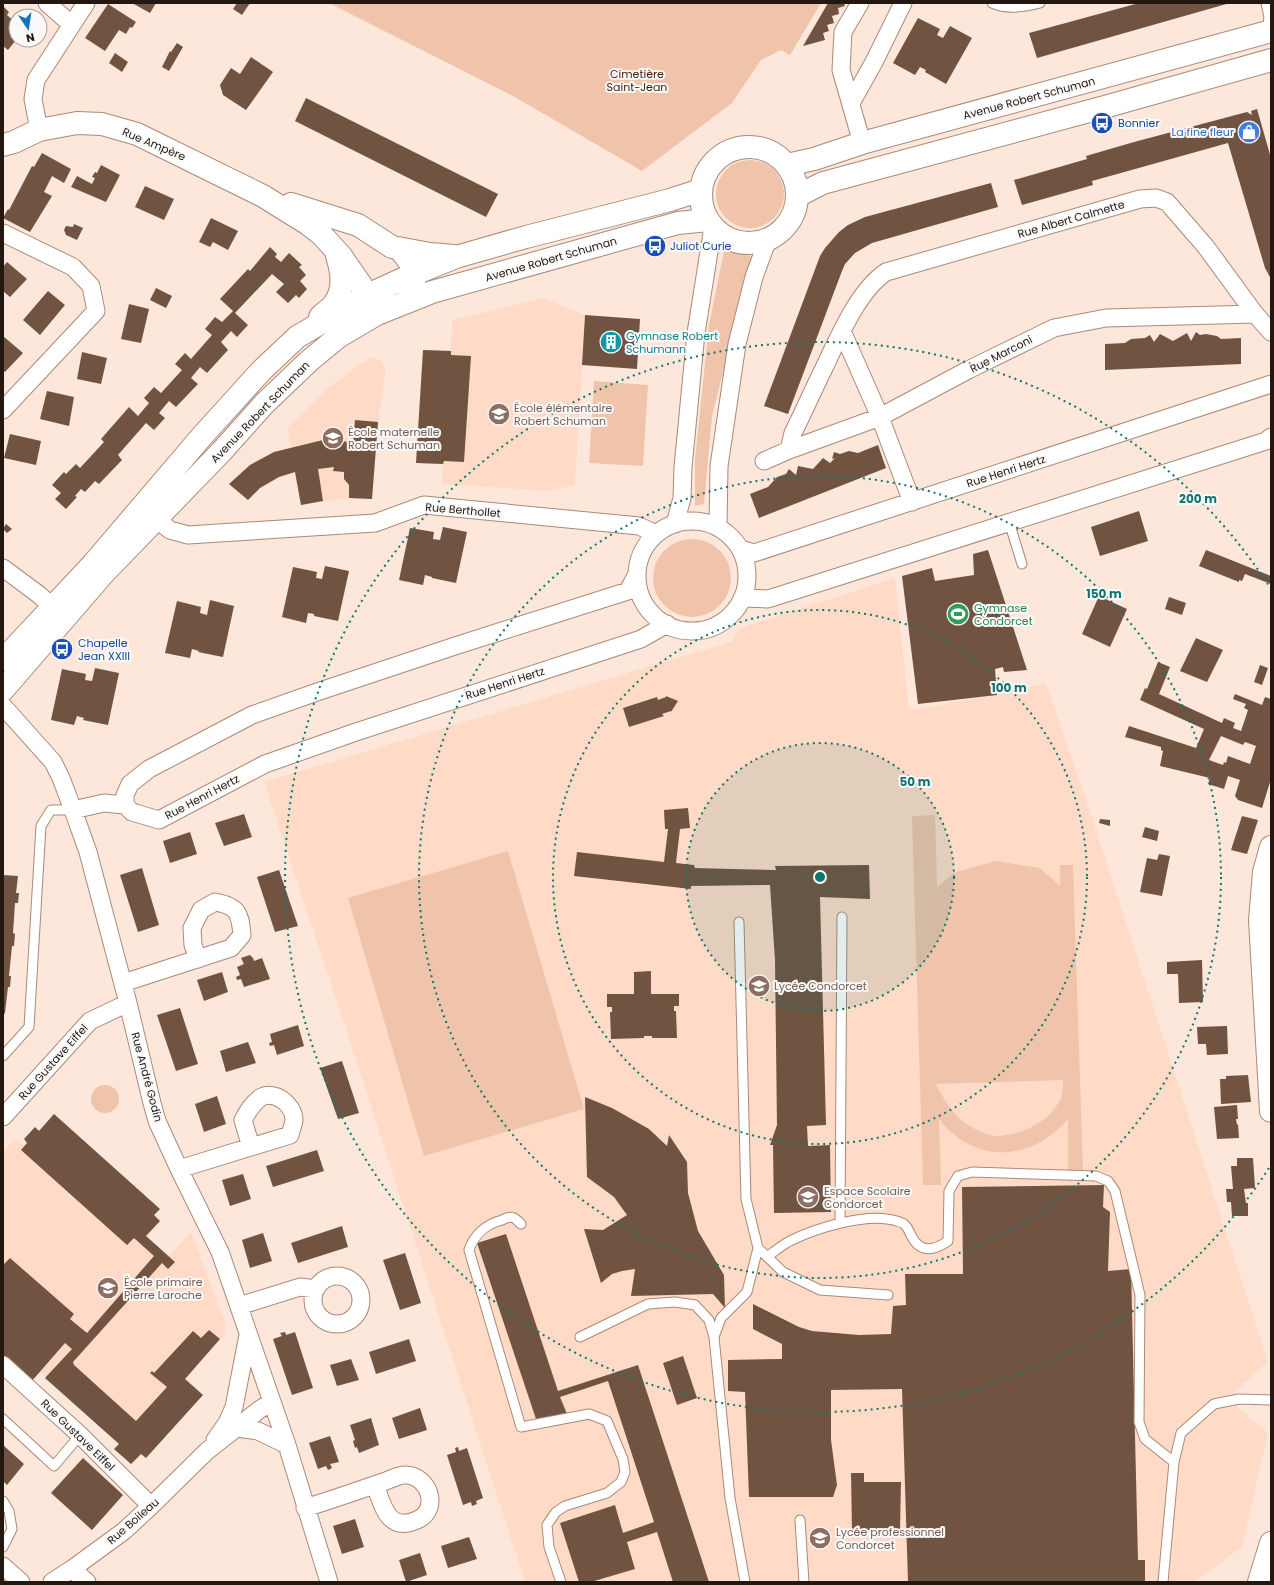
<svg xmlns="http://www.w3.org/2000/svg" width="1274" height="1585" viewBox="0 0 1274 1585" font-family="Poppins,sans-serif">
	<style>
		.built { fill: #ffdbc7 }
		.green { fill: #efc4ab; fill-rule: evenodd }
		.building { fill: #715341; fill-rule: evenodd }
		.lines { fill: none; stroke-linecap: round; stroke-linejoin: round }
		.lane-casing { stroke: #ab8976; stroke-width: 11 }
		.street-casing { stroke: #ab8976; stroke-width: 19 }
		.secondary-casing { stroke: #ab8976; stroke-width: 24 }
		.lane { stroke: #fff; stroke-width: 9 }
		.street { stroke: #fff; stroke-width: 17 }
		.secondary { stroke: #fff; stroke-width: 22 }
		.ring { fill: none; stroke: #0f766e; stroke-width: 2; stroke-dasharray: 2 4 }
		.labels { text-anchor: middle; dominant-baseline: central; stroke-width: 4; stroke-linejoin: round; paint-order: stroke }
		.park-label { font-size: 11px; fill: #451d02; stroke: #f9f9f9 }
		.street-label { font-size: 11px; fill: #241710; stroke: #f9f9f9 }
		.transit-label { font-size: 11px; fill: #164399; stroke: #f9f9f9; text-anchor: start }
		.shop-label { font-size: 11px; fill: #366cbe; stroke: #f9f9f9; text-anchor: end }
		.culture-label { font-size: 11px; fill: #0d838f; stroke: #f9f9f9; text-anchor: start }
		.education-label { font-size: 11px; fill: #785e54; stroke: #f9f9f9; text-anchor: start }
		.leisure-label { font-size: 11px; fill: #27864d; stroke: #f9f9f9; text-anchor: start }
		.centre { fill: #0f766e; stroke: #f9f9f9; stroke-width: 2 }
		.ring-label { font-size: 12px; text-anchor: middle; font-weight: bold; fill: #0f766e; stroke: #f9f9f9; stroke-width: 4; stroke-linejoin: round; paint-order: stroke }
	</style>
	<rect width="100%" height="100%" fill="#fde7db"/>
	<path class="built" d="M544,298L585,315L575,485L548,491L442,484L443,464L416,463L423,350L451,351L452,320Z
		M371,357L381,361L386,369L378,422L372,499L349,498L301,505L295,472L279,477L260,488L248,500L229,484L250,465L274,452L291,448L287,428L330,386Z
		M895,578L909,710L997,695L1046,683L1088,805L1268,1362L1236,1391L1237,1407L1268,1433L1242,1547L1194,1582H525L347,1032L264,782L731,642L740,628Z
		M54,1114L160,1209L154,1215L160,1221L146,1236L169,1256L191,1232L224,1320L226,1333L186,1379L203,1395L146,1458L141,1454L131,1464L114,1449L119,1443L40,1372L31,1382L3,1356V1152L15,1139L24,1146Z"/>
	<path class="green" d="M329,3H821L790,55L781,50L761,60L732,103L642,171L513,96Z
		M716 194a34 34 0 1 1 68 0a34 34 0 1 1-68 0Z
		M724,251L752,256L712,416L704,504L695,506V459L709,325Z
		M594,381L648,385L643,466L589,463Z
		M653 578a39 39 0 1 1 78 0a39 39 0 1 1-78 0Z
		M935,815L937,887L956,872L996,861L1040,868L1060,886V865H1073L1083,1172L1068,1173V1119C1031,1162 975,1165 939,1119L941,1185H923L912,816ZM1063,1080C1063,1086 1063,1093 1061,1098C1050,1122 1021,1136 995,1136C989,1135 980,1132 975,1129C956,1120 945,1102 936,1084Z
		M508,851L584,1109L424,1156L348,898Z
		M91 1099a14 14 0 1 1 28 0a14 14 0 1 1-28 0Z"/>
	<path class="building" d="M132,3H156L150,13Z
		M237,3H250L242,15L233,9Z
		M828,3H844L845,6L838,8L839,14L832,16L834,23L827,25L829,31L823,33L825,40L803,46Z
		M1139,3H1230L1037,58L1029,33Z
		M108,4L136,22L132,28L130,27L126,34L119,30L105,51L85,38Z
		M3,6L9,12L7,15L16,23V40L8,50L3,46Z
		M918,18L940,29L937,35L943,38L950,26L972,38L946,84L925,72L926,70L920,67L915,75L893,63Z
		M177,43L183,47L169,71L162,67L170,51L171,52Z
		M115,53L128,62L122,72L109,63Z
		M251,57L273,72L246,110L223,95L220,85L231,68L240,74Z
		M306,98L498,194L486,217L295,121Z
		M1257,109L1271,158V279L1265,268L1228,143L1128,171L1092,181L1093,185L1022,205L1014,180L1087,159L1086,156L1134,142L1247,112L1252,115L1251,111Z
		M42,153L71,169L64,183L52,176L44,192L52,196L30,232L3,218L8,209L9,210L32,166L34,167Z
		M101,165L120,175L106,202L71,187L77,176L92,184L95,178L92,177L95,172L97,173Z
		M991,183L998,207L872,243L855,253L845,264L842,271L788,414L764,406L820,256L825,248L839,232L848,225L865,217Z
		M145,186L174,199L164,220L135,207Z
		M211,218L238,231L228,250L213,242L210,247L199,242Z
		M74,224L83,228L77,240L66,235L64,230L66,226L73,227Z
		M270,247L277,254L275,257L281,262L289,253L302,265L299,267L306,275L300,281L307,289L299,298L296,295L288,303L276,292L284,284L272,274L235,313L248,325L237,337L231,331L221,342L228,350L207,373L200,367L191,378L198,384L176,407L169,401L159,413L165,418L154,430L146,423L118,455L122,460L99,484L95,481L85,492L81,489L75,496L77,497L66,509L55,499L61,493L52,485L64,472L66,474L76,464L80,468L104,442L101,439L129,407L138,416L149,403L144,398L154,387L161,393L182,370L175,364L185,353L191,359L212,335L205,329L215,317L222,322L233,311L220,299L248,269L250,271Z
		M7,262L27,279L10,297L3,291V267Z
		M156,288L172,296L166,308L150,300Z
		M48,291L65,305L40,335L23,320Z
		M129,304L149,309L141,343L121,339Z
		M585,315L640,319L637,369L582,365Z
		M1196,332L1200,335L1206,334L1217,336L1221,339L1241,338V364L1105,370V344L1125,343L1131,339L1145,338L1150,335L1154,342L1160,334L1173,341L1187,333L1191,341Z
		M3,336L23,353L5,372L3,370Z
		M423,350L451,351V355L471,356L464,462L444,461L443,464L416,463Z
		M82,352L107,358L101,384L77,379Z
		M47,391L74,397L69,426L40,419Z
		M355,420L378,422L372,499L349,498V485L344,479V472L333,471L334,467L318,469L323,501L301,505L295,472L279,477L260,488L248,500L229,484L250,465L274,452L323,440L353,442Z
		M10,434L41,441L36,465L4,458Z
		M878,445L886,468L759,518L750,494L768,487L777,477L786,474L789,469L796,475L798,466L813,469L823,458L830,463L835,458L832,459L834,452L840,454L849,451L858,453Z
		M1139,511L1148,541L1100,556L1091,527Z
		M6,524L12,529L7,533L3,529Z
		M443,527L467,532L456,583L432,578V577L425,575L423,585L399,580L410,528L434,532L433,539L440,540Z
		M988,550L1027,670L1004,672L1003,667L995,669L997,695L918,704L902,576L932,568L935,581L974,575L973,554Z
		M1206,550L1271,576V584L1245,574L1242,581L1239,580V582L1199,566Z
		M325,566L349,571L338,621L314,616V614L308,613L306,623L282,617L293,567L317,572L316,578L322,579Z
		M1099,596L1127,609L1110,647L1082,634Z
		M1169,597L1186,603L1182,615L1165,609Z
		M210,600L234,606L223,657L198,652L199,651L192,649L190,658L165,653L177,601L201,607L200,613L207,615Z
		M1196,638L1223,650L1207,682L1180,671Z
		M1158,662L1170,667L1159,694L1222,723L1224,718L1235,723L1233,728L1241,731L1248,710L1244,708L1246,704L1233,699L1235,694L1262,705L1265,697L1271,699V779L1262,808L1238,800L1235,796L1240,780L1228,776L1224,789L1208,784L1210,778L1160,766L1163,751L1161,750V747L1125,737L1129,726L1196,748L1204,729L1140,700L1145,688L1147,689ZM1221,736L1243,745L1245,742L1256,746L1250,764L1228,756L1226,763L1224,762L1223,765L1209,760Z
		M1260,665L1268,668L1262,685L1254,682Z
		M95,668L119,673L108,725L83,720L84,718L77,716L74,725L51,720L62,669L86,674L85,680L92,681Z
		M666,696L678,701L671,712V711L662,714L664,716L629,727L623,708L657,697L658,700L666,697Z
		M688,808L690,828L680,829L676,863L694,865L695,868L731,869L776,870L775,866L869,865L870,899L820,897L826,1125L807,1126L808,1146L830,1145L831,1212L774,1213L773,1145H770L777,1125L775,960L770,885L691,886V889L574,876L577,852L664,862L668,829H665L664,810Z
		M244,814L252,837L224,846L215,823Z
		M1242,816L1258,820L1247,854L1231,850Z
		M1100,819L1110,820V826L1099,823Z
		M1145,827L1159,831L1157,841L1142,837Z
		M190,832L197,854L170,863L163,841Z
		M1159,854L1170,856L1162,896L1140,892L1147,858L1157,860Z
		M142,868L159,925L138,932L120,875Z
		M279,870L298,926L275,932L257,877Z
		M3,875L18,876L16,893H19L18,903H15L13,933L15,934L14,946H12L9,976H11L10,987H8L5,1013L3,1016Z
		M250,955L253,958L254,961L262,958L270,979L244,987L241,979L237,980L236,977L240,975L237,967L244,964L241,958Z
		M1202,960L1203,1002L1179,1003L1178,974H1167V962Z
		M651,971V994H679V1006H674V1011H676L677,1038H652V1036H644V1038L611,1039L610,1012H612V1007H607V994H634V972Z
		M222,972L228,992L204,1001L197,980Z
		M180,1008L198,1064L176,1071L157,1015Z
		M298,1025L304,1046L277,1055L274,1045L270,1046L269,1043L272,1042L270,1034Z
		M1227,1026L1228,1054L1207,1055L1206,1044H1198L1197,1027Z
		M248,1042L256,1063L226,1072L220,1051Z
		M342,1061L359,1113L338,1119L320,1068Z
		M1248,1075L1251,1102L1221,1104L1220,1079H1226V1076Z
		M217,1096L226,1124L204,1132L195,1104Z
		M585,1097L612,1108L649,1129L667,1146L669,1135L687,1162L688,1193L698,1231L724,1275L725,1308L713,1294L631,1296L635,1269L622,1271L612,1274L601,1283L584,1229L603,1230L627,1215L614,1197L587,1177Z
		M1237,1105L1238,1119H1236L1237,1125L1238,1124L1239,1138L1217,1139L1214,1107Z
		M54,1114L160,1209L154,1215L160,1221L146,1236L175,1262L168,1269L162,1263L73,1362L74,1365L136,1421L167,1387L150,1373L152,1371L154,1373L193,1331L201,1338L209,1330L220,1339L185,1379L203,1395L146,1458L141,1454L131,1464L114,1449L119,1444L45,1378L72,1349L65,1343L31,1382L3,1356V1263L4,1264L10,1258L74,1314L70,1319L87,1333L154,1256L134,1238L127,1245L21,1150L27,1143L24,1139L35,1127L39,1131Z
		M317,1150L324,1171L273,1187L266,1166Z
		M1237,1158H1253L1255,1188L1244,1189L1246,1203H1248V1216H1232L1231,1202H1227L1226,1189H1233L1231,1166H1237Z
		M243,1174L251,1199L230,1206L222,1180Z
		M1104,1185L1103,1207L1110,1212L1108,1271L1131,1269L1138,1560H1145V1582H908L902,1389L831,1390V1440L837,1485L833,1497H749L745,1392L728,1391V1360L782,1359V1344L753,1329V1304L799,1327L812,1331L859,1335L891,1334L893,1306L906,1305L905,1274H963L962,1187Z
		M342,1226L348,1247L298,1263L291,1243Z
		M263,1233L272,1261L250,1268L242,1240Z
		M506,1234L558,1391L638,1365L709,1582H673L657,1532L627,1542L635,1569L591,1582H579L560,1523L615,1505L623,1533L654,1522L608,1381L560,1397L567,1414L536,1419L477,1243Z
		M405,1253L421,1303L400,1310L383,1260Z
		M285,1332L286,1335L295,1332L313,1388L292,1395L273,1339L282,1336L280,1333Z
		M409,1339L416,1361L376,1374L369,1352Z
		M683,1356L697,1398L677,1405L663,1363Z
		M351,1359L359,1380L337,1386L330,1365Z
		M420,1408L427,1430L399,1439L392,1418Z
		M371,1418L379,1445L359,1453L357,1447L355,1448L353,1441L355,1440L350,1425Z
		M330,1436L339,1462L330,1464L332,1468L328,1470L326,1466L318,1469L309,1443Z
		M3,1445L24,1464L7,1485L4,1482L3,1484Z
		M458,1447L459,1451L467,1448L483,1498L476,1501L477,1504L472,1506L471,1502L463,1505L447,1455L456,1452L455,1448Z
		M83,1458L123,1495L92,1530L51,1493Z
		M851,1473H864V1482H901L900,1530L852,1531Z
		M355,1519L364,1547L342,1554L333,1526Z
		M469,1537L477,1559L448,1568L441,1546Z
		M420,1553L427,1575L406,1582L399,1560Z"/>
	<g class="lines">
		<g class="lane-casing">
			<path id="lane" d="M992,3C1006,10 1025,7 1040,3
				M1266,3L1269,17L1267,31
				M1009,522L1022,564
				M739,922L746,1199L758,1248L783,1272L820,1290L888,1295
				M3,1056L29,1027L41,826L51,810H73
				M840,1223L842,917
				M521,1224C519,1222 516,1219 514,1218C510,1216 506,1218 502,1220C486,1224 474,1235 469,1250L521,1427L589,1414L607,1421L623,1459L625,1472L621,1482L607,1493L565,1506L556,1512L547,1525L549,1547L561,1582
				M767,1257C775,1251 783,1244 792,1240C817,1228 865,1213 893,1220C896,1221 901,1222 904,1224C908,1227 910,1234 912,1237C921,1254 935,1250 948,1241L949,1191L958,1176L972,1172L1096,1176L1108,1181L1115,1191L1140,1295L1139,1422L1145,1439L1174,1462
				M580,1337L648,1304L675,1302L695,1305L709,1320L714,1337
				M3,1419L54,1466L80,1435
				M3,1501L9,1511L12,1529L3,1547
				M800,1520L804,1582
				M745,1582L730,1498L714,1337L721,1318L747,1292L758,1248
				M1163,1582L1174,1462L1181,1433L1214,1404L1239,1399L1271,1400"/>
		</g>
		<g class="street-casing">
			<path id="street" d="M47,3L72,25
				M860,3L843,32L841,70L862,143
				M851,103L874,62L903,3
				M39,130L33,99L36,80L86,3
				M3,233L73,267L91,286L96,311L3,410
				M842,331L880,417L912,502
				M789,450L793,433C804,411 814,388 825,366C839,336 859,290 886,272L1140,199L1156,198L1167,202L1206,247L1255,314L1271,332
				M764,461L789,450L880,417L968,370L1054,328L1106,318L1255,314
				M156,519L170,530L188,535L375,523L424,505L639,526L656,534
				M637 576a55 55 0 1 1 110 0a55 55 0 1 1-110 0Z
				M675,524L682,498L683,467L696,333L713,227
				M718,527L719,466L737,344L754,277L768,239
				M740,549L754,553L1271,384
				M3,568L38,594L61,614
				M637,574L628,591L455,646L317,692L252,715L149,769L130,784L125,795V805L132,812L159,820L265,764L356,732L641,639L667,624
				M742,598L768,599L1266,441L1271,437
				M3,706L53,762L61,778L73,810L88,852L128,1003L152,1103L157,1121L179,1169L220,1252L287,1445L329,1582
				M73,810L104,803L125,805
				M123,983L231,948L242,935C240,913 238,906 215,902L201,910L192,928L193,945L198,959
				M3,1117L90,1021L128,1003
				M179,1169L290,1135C291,1130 294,1124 294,1119C293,1104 274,1089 260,1098C252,1104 248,1111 243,1120L251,1147
				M313 1300a24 24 0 1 1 48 0a24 24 0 1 1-48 0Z
				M239,1306L300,1287L316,1289
				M3,1365L80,1435L151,1506
				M237,1428L258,1431L287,1445
				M215,1440L227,1423L234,1407L248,1335
				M305,1508C331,1500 357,1491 383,1482C390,1480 399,1474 406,1475C430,1476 440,1510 417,1520C388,1533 383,1506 375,1485
				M3,1566L21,1582
				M72,1569L87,1582
				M52,1582L72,1569L124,1531L151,1506L207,1451L259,1410L271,1402"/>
		</g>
		<g class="secondary-casing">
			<path id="secondary" d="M3,145L14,142L39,130L77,123L102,124L137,134L263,196L308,224L321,234L341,256L368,295L374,308
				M701 195a48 48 0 1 1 96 0a48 48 0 1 1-96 0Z
				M787,165L814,159L862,143L1271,31
				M797,196L823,183L1108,106L1271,60
				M291,204L358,225L392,247L430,254L454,256
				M398,248C407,257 416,268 414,281L407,286
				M320,317C324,312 331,309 334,304C345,289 342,272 337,256
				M3,660L93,564L203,435L261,371L297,337L368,295L407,277L456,257L526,237L670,200L701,190
				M3,690L103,574L222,451L264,404L309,361L338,337L377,314L432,292L678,223L708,220
				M1271,847L1264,872L1260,920L1271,1111
				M1259,1582L1271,1543"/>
		</g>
		<use href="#lane" class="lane"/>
		<use href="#street" class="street"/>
		<use href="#secondary" class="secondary"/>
	</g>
	<circle cx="820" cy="877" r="134" fill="#0f766e" fill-opacity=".12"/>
	<g class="ring">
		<circle cx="820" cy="877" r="134"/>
		<circle cx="820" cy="877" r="267"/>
		<circle cx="820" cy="877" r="401"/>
		<path d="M1269 1168A535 535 0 1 1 1269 586"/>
	</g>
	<defs>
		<g id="bus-disc" transform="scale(1.15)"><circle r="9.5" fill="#1a4fb4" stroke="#f9f9f9"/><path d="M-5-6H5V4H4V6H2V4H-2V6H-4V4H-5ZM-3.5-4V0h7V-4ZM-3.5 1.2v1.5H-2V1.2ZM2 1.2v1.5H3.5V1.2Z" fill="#fff"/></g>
		<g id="shop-disc" transform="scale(1.15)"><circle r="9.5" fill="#3f7fe0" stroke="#f9f9f9"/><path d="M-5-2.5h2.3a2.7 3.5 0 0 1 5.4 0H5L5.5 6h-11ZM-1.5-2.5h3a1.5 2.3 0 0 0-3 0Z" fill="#fff"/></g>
		<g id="building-disc" transform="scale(1.15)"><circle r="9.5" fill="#0f9aa8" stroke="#f9f9f9"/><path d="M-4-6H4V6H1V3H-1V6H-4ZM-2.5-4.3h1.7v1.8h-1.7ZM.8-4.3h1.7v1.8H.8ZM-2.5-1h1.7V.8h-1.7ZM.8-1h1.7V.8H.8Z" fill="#fff"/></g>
		<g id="school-disc" transform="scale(1.15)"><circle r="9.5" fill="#8d6e63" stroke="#f9f9f9"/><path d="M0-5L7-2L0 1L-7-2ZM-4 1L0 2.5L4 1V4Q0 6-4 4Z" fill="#fff"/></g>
		<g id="stadium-disc" transform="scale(1.15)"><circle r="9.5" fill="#2e9e5b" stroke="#f9f9f9"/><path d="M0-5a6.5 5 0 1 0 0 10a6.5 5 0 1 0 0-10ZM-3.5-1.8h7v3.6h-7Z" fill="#fff"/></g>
	</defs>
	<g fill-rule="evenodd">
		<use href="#bus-disc" x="1102" y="123"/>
		<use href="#shop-disc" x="1249" y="132"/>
		<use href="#bus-disc" x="655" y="246"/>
		<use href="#building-disc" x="611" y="342"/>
		<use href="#school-disc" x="499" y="414"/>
		<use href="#school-disc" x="333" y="438"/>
		<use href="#stadium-disc" x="958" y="614"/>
		<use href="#bus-disc" x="62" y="649"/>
		<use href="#school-disc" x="759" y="986"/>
		<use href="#school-disc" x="808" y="1197"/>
		<use href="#school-disc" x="108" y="1288"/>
		<use href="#school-disc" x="820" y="1538"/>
	</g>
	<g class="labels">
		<g class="park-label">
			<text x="637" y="74">Cimetière<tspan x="637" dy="13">Saint-Jean</tspan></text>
		</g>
		<g class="street-label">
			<text transform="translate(1029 98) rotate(-15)">Avenue Robert Schuman</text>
			<text transform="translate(154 144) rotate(23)">Rue Ampère</text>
			<text transform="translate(1071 219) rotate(-16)">Rue Albert Calmette</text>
			<text transform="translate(551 259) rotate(-16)">Avenue Robert Schuman</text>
			<text transform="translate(1001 354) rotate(-27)">Rue Marconi</text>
			<text transform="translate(260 412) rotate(-46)">Avenue Robert Schuman</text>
			<text transform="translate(1006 471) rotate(-18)">Rue Henri Hertz</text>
			<text transform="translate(463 510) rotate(5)">Rue Berthollet</text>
			<text transform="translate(505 683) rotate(-18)">Rue Henri Hertz</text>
			<text transform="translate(202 797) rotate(-28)">Rue Henri Hertz</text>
			<text transform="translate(53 1062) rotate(-48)">Rue Gustave Eiffel</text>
			<text transform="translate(147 1077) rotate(75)">Rue André Godin</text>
			<text transform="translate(78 1435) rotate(44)">Rue Gustave Eiffel</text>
			<text transform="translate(133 1521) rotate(-41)">Rue Boileau</text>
		</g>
		<g class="transit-label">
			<text x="1118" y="123">Bonnier</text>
			<text x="670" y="246">Juliot Curie</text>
			<text x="78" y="643">Chapelle<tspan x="78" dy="13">Jean XXIII</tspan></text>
		</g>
		<g class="shop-label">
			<text x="1234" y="132">La fine fleur</text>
		</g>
		<g class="culture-label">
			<text x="626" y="336">Gymnase Robert<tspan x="626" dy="13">Schumann</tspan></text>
		</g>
		<g class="education-label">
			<text x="514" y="408">École élémentaire<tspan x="514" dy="13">Robert Schuman</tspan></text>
			<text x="348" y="432">École maternelle<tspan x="348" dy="13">Robert Schuman</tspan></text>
			<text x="774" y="986">Lycée Condorcet</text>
			<text x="824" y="1191">Espace Scolaire<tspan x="824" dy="13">Condorcet</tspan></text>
			<text x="124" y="1282">École primaire<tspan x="124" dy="13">Pierre Laroche</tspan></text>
			<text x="836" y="1532">Lycée professionnel<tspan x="836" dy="13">Condorcet</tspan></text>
		</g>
		<g class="leisure-label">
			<text x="974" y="608">Gymnase<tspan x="974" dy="13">Condorcet</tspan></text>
		</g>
	</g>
	<circle cx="820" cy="877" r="6" class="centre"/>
	<g class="ring-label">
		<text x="1198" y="503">200 m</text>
		<text x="1104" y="598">150 m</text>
		<text x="1009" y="692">100 m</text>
		<text x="915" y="786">50 m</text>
	</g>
	<rect width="1274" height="1585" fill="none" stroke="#241710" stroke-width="8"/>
	<g transform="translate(28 28) rotate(167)"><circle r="19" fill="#f9f9f9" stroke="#a49f9c"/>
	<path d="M0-3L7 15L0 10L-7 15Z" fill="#1274c0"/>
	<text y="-6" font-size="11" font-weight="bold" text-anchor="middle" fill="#241710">N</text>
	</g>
</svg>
